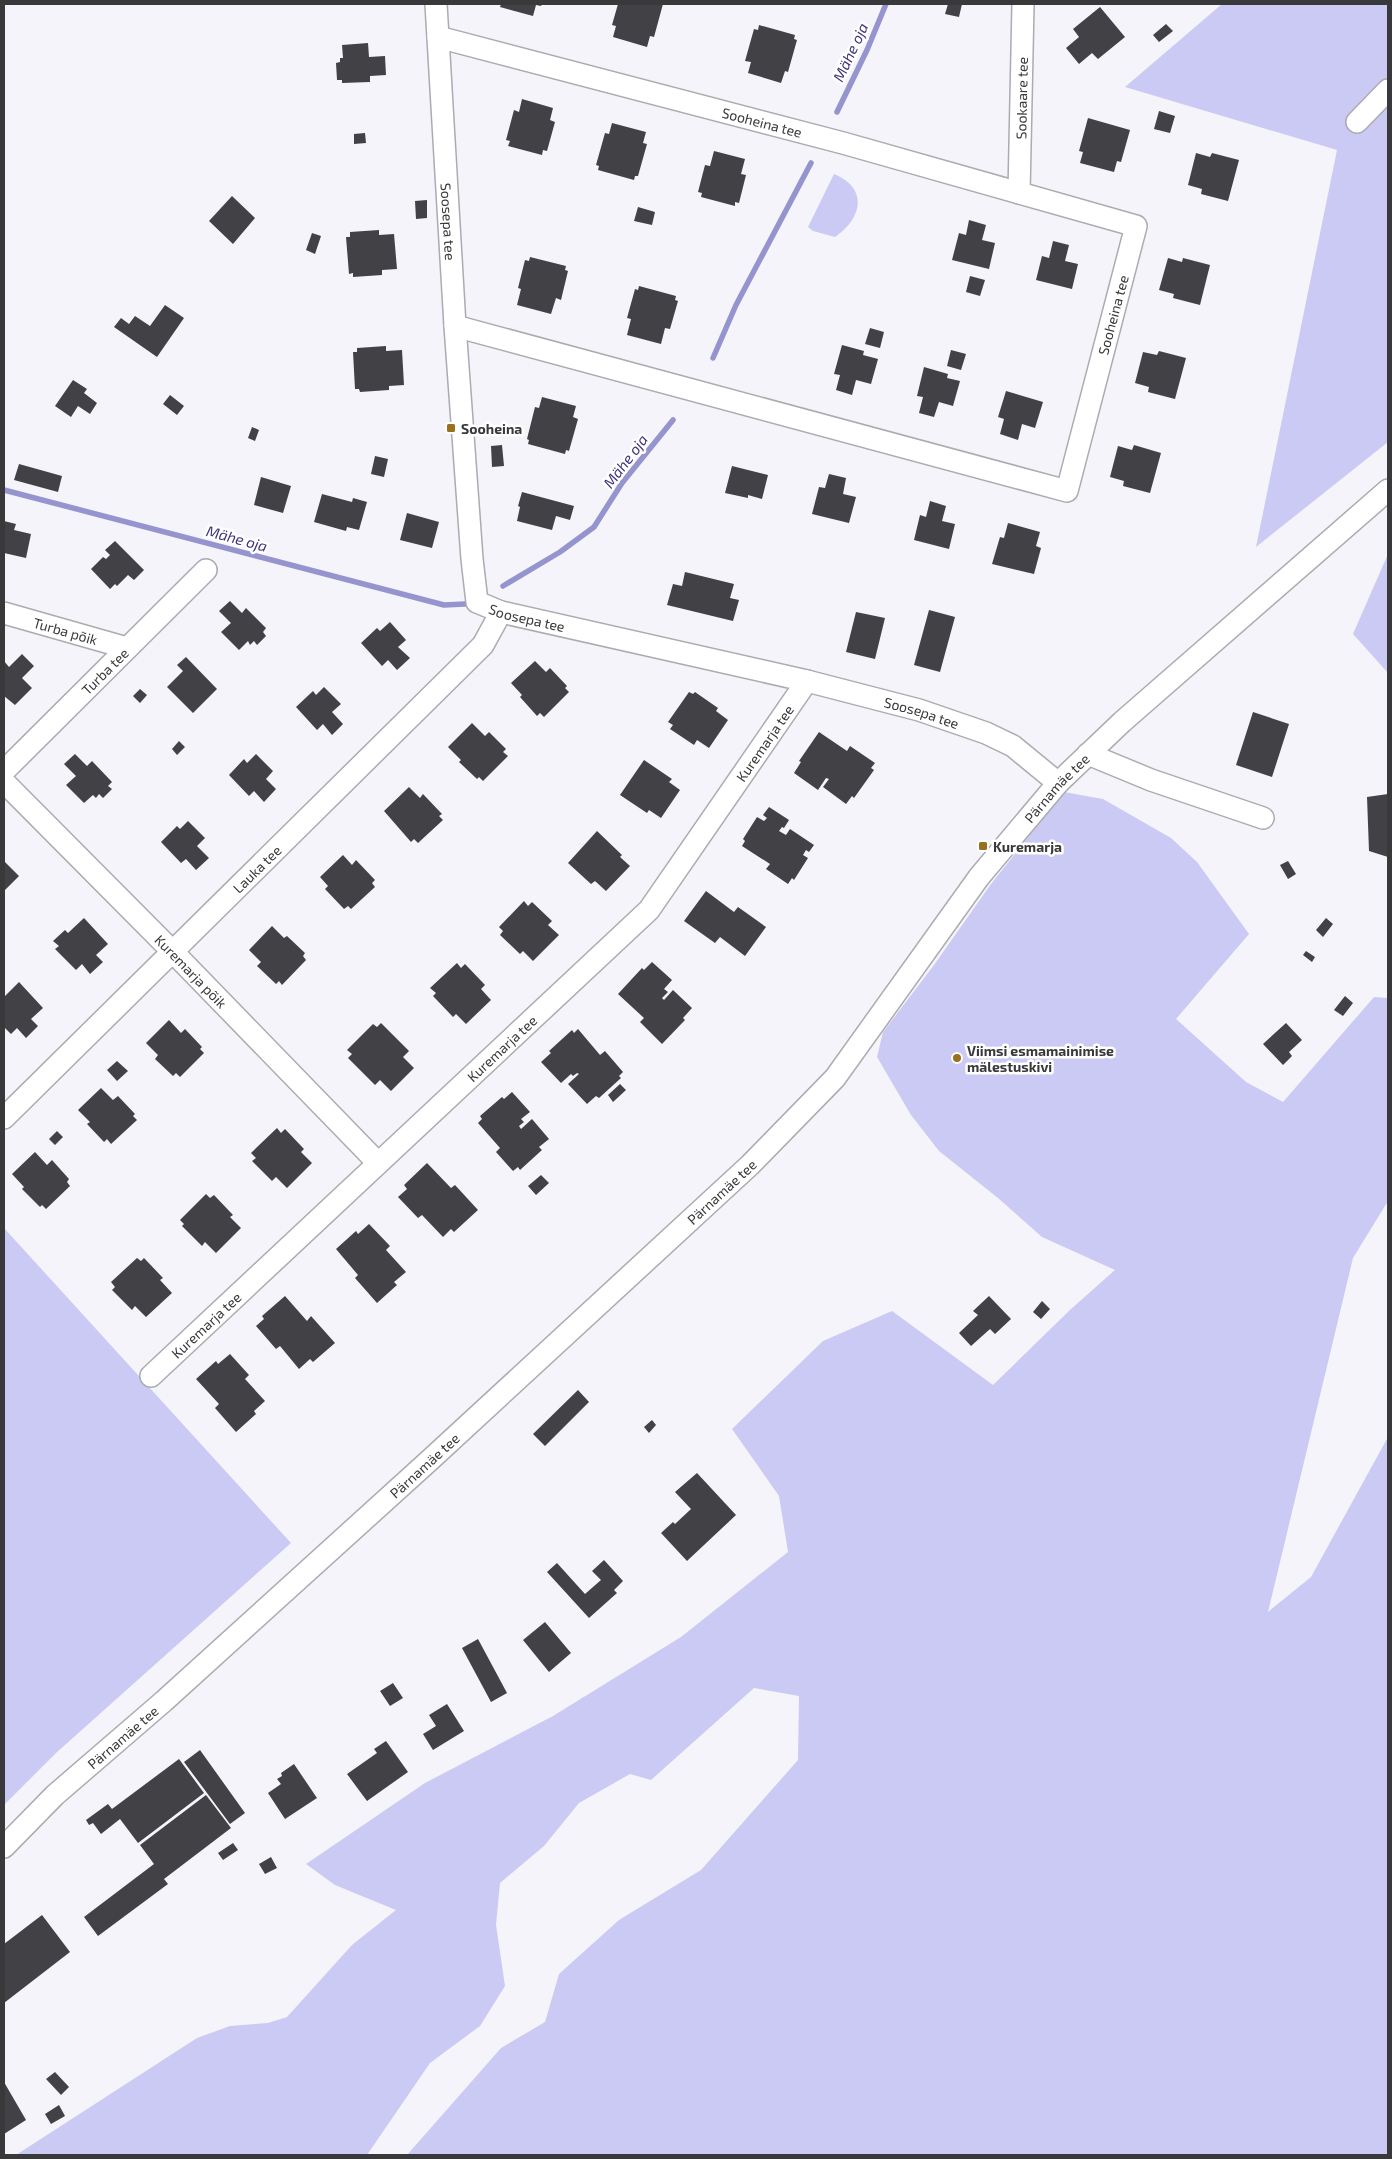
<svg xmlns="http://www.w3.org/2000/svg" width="1392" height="2159" viewBox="0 0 1392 2159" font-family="'Exo 2',sans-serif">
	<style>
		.green { fill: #cbcaf5 }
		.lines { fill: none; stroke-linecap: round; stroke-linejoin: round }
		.stream { stroke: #9694ce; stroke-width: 5.5 }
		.building { fill: #414146 }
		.street-casing { stroke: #ababb1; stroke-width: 24 }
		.street { stroke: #fff; stroke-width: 21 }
		.poi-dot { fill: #98711c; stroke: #fff; stroke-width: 2 }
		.labels { text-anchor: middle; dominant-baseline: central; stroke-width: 5; stroke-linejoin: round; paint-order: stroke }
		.street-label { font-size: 14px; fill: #39393b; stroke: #fff }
		.poi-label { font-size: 14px; font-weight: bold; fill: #39393b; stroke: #fff; text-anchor: start }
		.water-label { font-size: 15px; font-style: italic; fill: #3e347a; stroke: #fff }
	</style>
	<rect width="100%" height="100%" fill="#f4f4fa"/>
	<path class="green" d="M1222,4H1388V442L1256,547L1337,150L1125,87Z
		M834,174C869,188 862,219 835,237L813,231L808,227Z
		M1388,554V673L1353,634Z
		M1064,792L1103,799L1171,838L1197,862L1249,934L1176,1019L1246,1082L1283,1102L1374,997L1388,998V1201L1353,1258L1268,1612L1311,1577L1388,1437V2155H407L501,2048L545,2022L559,1974L619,1920L701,1870L798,1760L799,1696L754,1688L651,1780L630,1774L579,1803L544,1846L500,1883L496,1925L505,1986L480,2026L430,2063L367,2155H16L197,2038L230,2026L268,2023L287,2017L352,1945L396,1910L335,1885L306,1864L425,1783L553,1716L681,1637L788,1552L779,1496L732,1429L823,1341L892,1311L993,1385L1071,1309L1115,1270L1042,1237L998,1198L939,1151L911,1115L877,1057L883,1032L934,965L991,884Z
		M4,1228L291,1543L56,1753L4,1805Z"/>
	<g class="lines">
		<path class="stream" d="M837,112L867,50L886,4
			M713,358L736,305L811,163
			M4,490L444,605L465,604
			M503,586L560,552L594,527L622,483L673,420"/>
	</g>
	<path class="building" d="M501,4H542L541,6L536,5L533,16L500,7Z
		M618,4H663L654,37L650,36L647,47L613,37L616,26L612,25Z
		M948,4H962L959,17L945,14Z
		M1100,7L1125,37L1098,59L1092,53L1079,64L1066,48L1079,37L1073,29Z
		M1166,24L1173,31L1159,42L1153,35Z
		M759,25L795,35L794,39L797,40L788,72L785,71L781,83L748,73L751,62L745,61L754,29L758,30Z
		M368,43L369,57L385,56L386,75L370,76V82L342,83V80H337L336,63L340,62V58H343L342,45Z
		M522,99L553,108L550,120L555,122L547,151L543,150L542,155L508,146L510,141L506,140L514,110L519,112Z
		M1159,111L1175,116L1170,133L1154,129Z
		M1088,118L1130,130L1121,162L1117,161L1114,172L1080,163L1083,152L1079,151Z
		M612,123L646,132L643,143L647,144L638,176H635L634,180L598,170L599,166L596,165L605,133L609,134Z
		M365,133L366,143L354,144V134Z
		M714,151L745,159L741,174L746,175L739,203L735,202V206L701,197L702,193L698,192L705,165L710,166Z
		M1196,153L1210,157L1212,153L1239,160L1228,201L1201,194L1202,189L1188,185Z
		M232,196L255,218L233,244L209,221Z
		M427,200V218L416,219L415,201Z
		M638,207L655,212L652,225L634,221Z
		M969,220L986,225L982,240L995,243L989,269L952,260L959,233L966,235Z
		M379,230V235L394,234L397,269L382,270V275L353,277V273L349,274L346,237H350V232Z
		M312,233L321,236L315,254L306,250Z
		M1053,241L1069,245L1065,261L1078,264L1072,289L1036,280L1042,256L1049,258Z
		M530,257L566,266L565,270L568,271L561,300L556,298L551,314L517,305L521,289L518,288L525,260L529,261Z
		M1168,258L1182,262L1183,258L1210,265L1200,305L1173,298L1174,294L1159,290Z
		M970,276L985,280L980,296L966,292Z
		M639,286L676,296L675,300L678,301L670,329L665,328L661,344L627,335L631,319L627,318L635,289L638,290Z
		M165,305L184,318L157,357L114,327L121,318L129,324L135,316L150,326Z
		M870,328L884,332L880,348L865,344Z
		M842,345L864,351L863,355L878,359L871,384L856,380L852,395L836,390L840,375L834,374Z
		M386,346V351L402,350L404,385L389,386V390L360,392L359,389H355L353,352H357V348Z
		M951,350L966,354L961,370L947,366Z
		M1159,351L1186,358L1175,399L1148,392L1149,387L1135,383L1143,352L1157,355Z
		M924,367L948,374L947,378L960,381L953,406L939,402L934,417L919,413L923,397L917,396Z
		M73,380L87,389L84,393L97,403L90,414L78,406L71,417L55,406Z
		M1006,391L1043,402L1035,428L1022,424L1018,440L1000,434L1004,419L998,417Z
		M170,395L184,406L177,415L163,404Z
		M542,397L576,406L573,417L578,419L569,451L566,450L565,454L528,444L529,440L527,439L535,407L539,408Z
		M252,427L259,430L255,441L248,438Z
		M502,445L504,466L492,467L491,446Z
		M1134,445L1161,453L1150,493L1123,486L1124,481L1110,477L1118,446L1132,450Z
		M375,456L388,459L384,477L371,474Z
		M19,464L62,476L58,492L14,480Z
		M732,466L768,475L762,499L748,495V498L725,493Z
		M829,474L846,478L843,494L856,497L849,523L812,514L819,487L825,488Z
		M261,477L291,486L283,513L254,505Z
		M522,492L574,506L570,520L556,516L552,530L517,521L520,507L518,506Z
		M322,494L352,502L353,498L367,502L359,530L347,527L346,531L314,522Z
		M930,501L946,506L942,521L955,524L949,549L914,540L920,515L926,517Z
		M407,513L439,522L432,548L400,540Z
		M4,521L16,524L14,530L31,534L26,558L4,553Z
		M1008,523L1040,532L1036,546L1041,548L1034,574L992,564L1000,537L1004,538Z
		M115,541L144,570L134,580L128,575L117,586L115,584L110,589L91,569L103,557L106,559L110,555L105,550Z
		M685,572L734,584L730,598L739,600L733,621L667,605L673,584L682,586Z
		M230,601L242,613L246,608L266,628L263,632L266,636L257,645L254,641L250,645L248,641L239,650L221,632L231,623L219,611Z
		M929,610L955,617L940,672L914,665Z
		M856,612L885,618L875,659L846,652Z
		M390,622L406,640L398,647L410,658L397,670L388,660L382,666L361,643L377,628L380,631Z
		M22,654L34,666L22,678L32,688L15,705L4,696V661L9,667Z
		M186,657L217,689L193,713L167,687L183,671L177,665Z
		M535,661L546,672L550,668L567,686L565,688L569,692L544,717L540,713L537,716L520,697L522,695L511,683Z
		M324,687L341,704L332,712L343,724L332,735L323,724L317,730L296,707L313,691L316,695Z
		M140,689L147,695L140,703L133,696Z
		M689,692L693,694L695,692L718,708L716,711L728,720L709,748L697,740L694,745L670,729L673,725L668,722Z
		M1253,712L1289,724L1272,777L1236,765Z
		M472,723L485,736L489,732L506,749L503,752L508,756L483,781L479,777L477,779L459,762L461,760L448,747Z
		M819,732L847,751L850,746L875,763L871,768L874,770L854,798L852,796L846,804L823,787L829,779L826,778L818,790L794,773L801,762L799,761Z
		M179,741L185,747L177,755L172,749Z
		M75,754L87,766L92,761L112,782L108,786L112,789L103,798L99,794L96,798L93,795L84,803L66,785L76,776L64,764Z
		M256,754L273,771L266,779L276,789L264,802L254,791L249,796L229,775L244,759L247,763Z
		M644,760L672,779L669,782L680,790L661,818L649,810L647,813L620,795Z
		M409,787L420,798L423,794L442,814L439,816L443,820L418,843L414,839L411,842L384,811Z
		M1388,794V857L1369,851L1367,797Z
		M769,807L789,820L784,828L782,827L779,831L786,835L790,829L814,845L809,852L806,850L803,855L808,858L794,880L792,878L788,884L766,869L770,864L742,846L745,841L743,839L757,817L764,821L767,818L763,815Z
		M188,821L205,838L197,846L209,858L196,870L186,859L181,863L161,842L177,826L180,829Z
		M597,831L622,855L620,857L630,866L606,891L595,881L591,884L568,863Z
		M343,855L352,865L356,860L375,880L372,883L375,887L351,909L348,906L344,909L325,889L328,886L320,877Z
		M4,861L19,876L4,891Z
		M1288,861L1296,874L1288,879L1280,865Z
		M706,891L734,912L738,907L766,927L745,956L720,937L715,943L684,921Z
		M524,901L528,906L532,902L552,921L548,925L559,935L533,961L523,951L520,954L500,935L503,931L499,927Z
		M84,918L108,944L96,955L103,962L90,974L82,964L76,970L55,949L59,946L53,941L65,930L68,933Z
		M1326,918L1333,924L1323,937L1316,930Z
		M272,926L284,938L287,936L305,953L303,956L306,960L282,985L279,981L276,984L257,966L261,962L249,950Z
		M1306,951L1315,957L1312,962L1303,955Z
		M652,962L672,980L664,989L668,992L662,998L664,1000L673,990L692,1008L683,1018L685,1020L662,1044L640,1022L644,1018L618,994L642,968L644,970Z
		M457,963L461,968L465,964L485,985L481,989L491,1000L466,1024L456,1014L453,1017L433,996L436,993L430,988Z
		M19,982L43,1008L31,1019L38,1026L26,1038L17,1028L11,1034L4,1027V997Z
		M1345,996L1353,1003L1343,1016L1334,1010Z
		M169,1020L181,1033L185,1029L202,1047L200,1049L204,1053L180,1077L176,1073L173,1076L155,1059L158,1055L146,1043Z
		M381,1023L409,1051L403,1057L414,1068L391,1091L380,1080L375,1085L348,1058L352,1054L347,1050L373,1024L377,1027Z
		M1286,1023L1302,1040L1289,1052L1292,1056L1283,1065L1263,1044Z
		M578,1029L600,1055L605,1051L623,1072L619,1076L621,1078L599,1098L596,1096L587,1104L568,1084L579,1074L577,1073L573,1076L571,1074L561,1083L541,1062L551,1053L549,1051L572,1030L574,1033Z
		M117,1061L128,1071L117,1081L107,1070Z
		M620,1084L626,1090L613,1102L608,1095Z
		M101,1088L113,1100L118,1096L135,1114L133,1116L137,1120L111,1144L107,1139L104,1142L87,1124L90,1122L78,1110Z
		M512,1092L530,1112L521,1119L524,1122L519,1126L521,1129L532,1119L549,1139L539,1147L542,1150L520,1170L518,1167L513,1171L496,1152L500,1148L478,1123L482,1119L480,1116L502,1097L504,1099Z
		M277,1128L281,1133L285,1129L304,1149L301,1152L312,1163L287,1188L276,1177L272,1181L252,1161L256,1158L251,1153Z
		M57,1131L63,1137L55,1145L49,1139Z
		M35,1152L47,1165L52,1160L69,1179L67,1182L70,1186L46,1209L42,1205L40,1207L22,1189L24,1187L12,1174Z
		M427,1163L451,1188L455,1185L478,1210L454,1232L451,1229L443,1237L422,1215L418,1218L398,1197L407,1189L404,1185Z
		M541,1175L549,1183L536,1195L528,1186Z
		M206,1194L210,1198L214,1195L233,1215L230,1217L241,1228L216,1253L205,1242L202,1246L182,1226L184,1224L180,1220Z
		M369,1224L390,1246L386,1250L406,1272L394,1282L397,1285L377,1303L355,1278L358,1275L336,1249L356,1231L358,1234Z
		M137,1258L141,1261L144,1258L163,1278L160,1280L172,1293L146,1317L135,1306L132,1310L112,1290L115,1287L111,1282Z
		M285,1296L307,1321L311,1316L335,1343L313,1362L310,1359L299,1369L280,1346L276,1349L256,1326L264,1319L262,1316Z
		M989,1296L1011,1319L995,1334L990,1329L971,1346L959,1333L978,1315L973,1311Z
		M1042,1301L1050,1309L1041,1319L1033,1312Z
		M230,1354L249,1375L245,1379L265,1401L254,1411L256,1414L236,1432L215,1408L219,1404L196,1379L216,1361L218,1364Z
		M578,1390L589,1402L545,1446L533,1434Z
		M652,1420L656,1425L649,1433L644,1427Z
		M697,1473L736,1515L687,1561L661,1533L673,1522L675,1524L691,1509L675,1492Z
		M604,1560L623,1581L614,1590L617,1593L589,1618L547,1572L557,1563L585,1594L601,1580L592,1571Z
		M545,1622L571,1653L549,1672L523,1640Z
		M478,1639L507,1693L491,1702L462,1648Z
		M393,1683L403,1698L390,1706L380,1691Z
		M447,1704L464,1731L433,1750L423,1734L436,1726L429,1715Z
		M386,1741L408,1772L367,1801L347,1774L377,1753L374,1749Z
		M200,1750L245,1813L230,1824L184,1762Z
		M179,1759L204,1793L138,1843L120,1819L101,1834L93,1823L89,1825L86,1820L108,1804L112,1809Z
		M294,1764L317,1798L285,1819L268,1793L281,1784L277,1779L282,1776L281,1773Z
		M206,1795L231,1828L164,1879L168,1884L98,1936L84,1917L154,1864L140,1845Z
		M233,1843L238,1850L223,1860L218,1853Z
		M271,1857L277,1868L265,1874L259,1864Z
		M42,1915L70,1952L4,2003V1944Z
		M55,2072L69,2087L61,2095L46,2079Z
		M4,2082L26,2120L4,2134Z
		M59,2105L65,2116L51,2124L45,2114Z"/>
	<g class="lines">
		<g class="street-casing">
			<g id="street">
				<path id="s1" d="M436,4L455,326L472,559L477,602L501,612L807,681L919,710L986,733L1013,746L1058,783"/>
				<path id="s2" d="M438,37L843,143L1136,226L1067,491L455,326"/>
				<path d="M1357,122L1388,90"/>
				<path id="s3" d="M1019,193L1023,4"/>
				<path id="s4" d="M4,613L127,648"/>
				<path d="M1088,754L1151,780L1263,818"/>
				<path id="s5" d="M4,771L206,570"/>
				<path id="s6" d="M4,782L172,951L378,1163"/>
				<path id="s7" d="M4,1118L483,645L501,612"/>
				<path id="s8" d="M151,1376L649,910L807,681"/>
				<path id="s9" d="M4,1847L55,1795L164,1701L431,1459L750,1165L835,1078L979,877L1058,783L1122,722L1388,490"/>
			</g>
		</g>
		<use href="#street" class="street"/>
	</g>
	<g class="poi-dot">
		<rect x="446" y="423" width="10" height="10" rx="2.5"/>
		<rect x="978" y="841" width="10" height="10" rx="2.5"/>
		<circle cx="957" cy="1058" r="5"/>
	</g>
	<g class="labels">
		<g class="street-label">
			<text stroke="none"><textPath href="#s3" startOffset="95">Sookaare tee</textPath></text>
			<text stroke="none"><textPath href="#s2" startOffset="335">Sooheina tee</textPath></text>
			<text stroke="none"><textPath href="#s1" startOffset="218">Soosepa tee</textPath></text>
			<text transform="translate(1113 315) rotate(-75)">Sooheina tee</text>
			<text stroke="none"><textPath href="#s1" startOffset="652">Soosepa tee</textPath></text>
			<text stroke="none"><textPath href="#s4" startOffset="64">Turba põik</textPath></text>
			<text stroke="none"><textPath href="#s5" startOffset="142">Turba tee</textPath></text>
			<text stroke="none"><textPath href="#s1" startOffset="1058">Soosepa tee</textPath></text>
			<text stroke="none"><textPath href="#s8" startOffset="885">Kuremarja tee</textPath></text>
			<text stroke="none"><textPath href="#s9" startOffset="1498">Pärnamäe tee</textPath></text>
			<text stroke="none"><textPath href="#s7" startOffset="355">Lauka tee</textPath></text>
			<text stroke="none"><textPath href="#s6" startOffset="266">Kuremarja põik</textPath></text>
			<text stroke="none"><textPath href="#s8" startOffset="480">Kuremarja tee</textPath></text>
			<text stroke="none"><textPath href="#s9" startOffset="972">Pärnamäe tee</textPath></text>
			<text stroke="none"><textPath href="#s8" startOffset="75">Kuremarja tee</textPath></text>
			<text stroke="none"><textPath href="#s9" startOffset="568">Pärnamäe tee</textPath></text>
			<text stroke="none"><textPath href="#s9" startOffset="162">Pärnamäe tee</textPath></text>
		</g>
		<g class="poi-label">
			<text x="461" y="428">Sooheina</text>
			<text x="993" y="846">Kuremarja</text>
			<text x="967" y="1050">Viimsi esmamainimise<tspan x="967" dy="16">mälestuskivi</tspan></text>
		</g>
		<g class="water-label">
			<text transform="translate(850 52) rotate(-65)">Mähe oja</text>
			<text transform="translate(625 461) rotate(-53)">Mähe oja</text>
			<text transform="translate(237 538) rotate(15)">Mähe oja</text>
		</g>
	</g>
	<rect width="1392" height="2159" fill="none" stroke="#39393b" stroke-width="10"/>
</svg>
